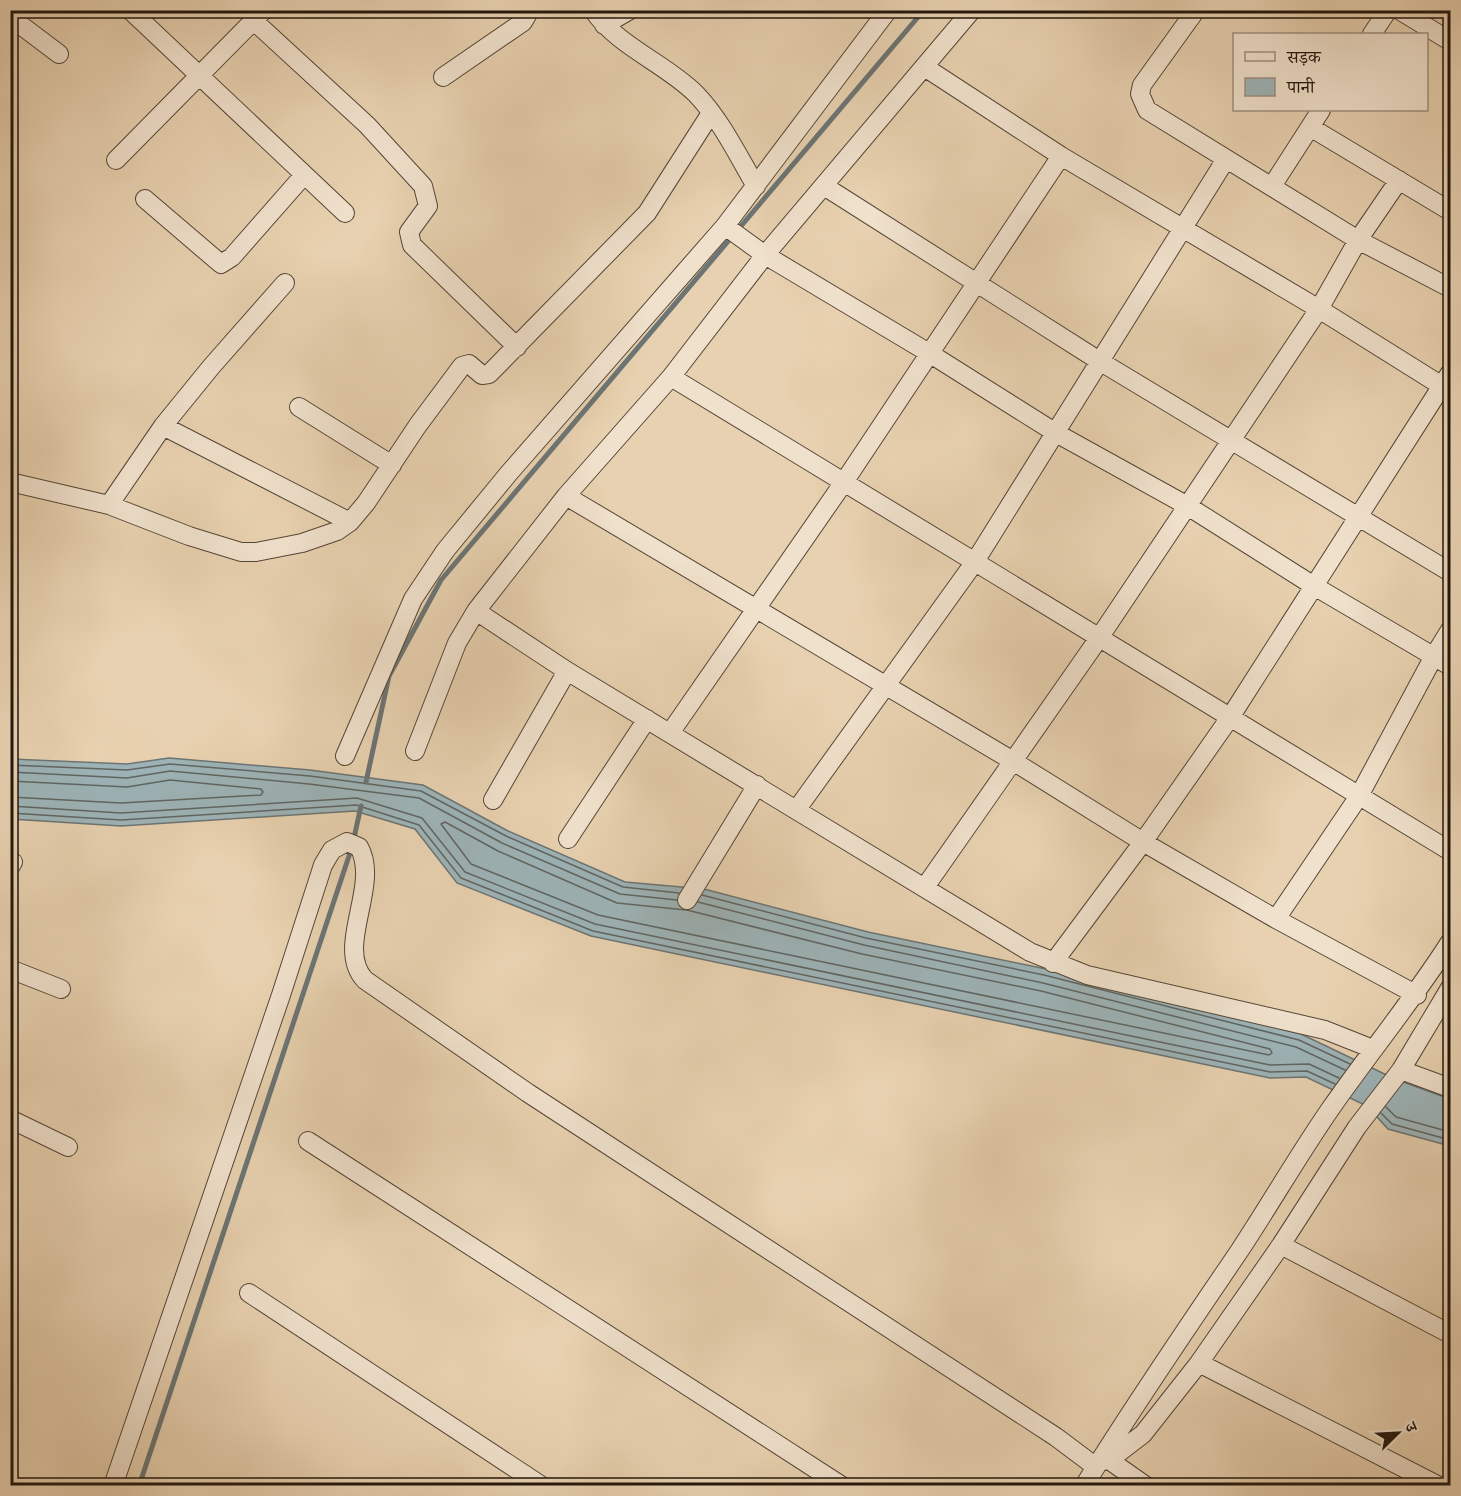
<svg xmlns="http://www.w3.org/2000/svg" width="1461" height="1496" viewBox="0 0 1461 1496" font-family="'Sorts Mill Goudy','Noto Serif Devanagari',serif">
	<style>
		.water { fill: #9db4b8; stroke: #6c7574; stroke-width: 1.5 }
		.lines { fill: none; stroke-linecap: round; stroke-linejoin: round }
		.shore { stroke: #606663; stroke-width: 1.5 }
		.stream { stroke: #6c7574; stroke-width: 5 }
		.street-casing { stroke: #544636; stroke-width: 20 }
		.street { stroke: #f0e1cc; stroke-width: 18 }
	</style>
	<rect width="100%" height="100%" fill="#e8d1b0"/>
	<filter id="stains"><feTurbulence type="fractalNoise" baseFrequency=".00333" numOctaves="4"/><feColorMatrix values="0 0 0 0 .2 0 0 0 0 .09 0 0 0 0 .02 0 0 0 .5 -.17"/></filter>
	<radialGradient id="worn" r=".72"><stop offset=".6" stop-color="#630" stop-opacity="0"/><stop offset="1" stop-color="#630" stop-opacity=".3"/></radialGradient>
	<path class="water" d="M169,758L310,770L423,785L508,831L625,882L704,889L868,932L1046,969L1301,1034L1395,1079L1450,1099V1146L1388,1129L1367,1106L1306,1077L1270,1078L591,936L457,883L415,829L355,811L121,826L11,819V759L127,764Z"/>
	<g class="lines">
		<path class="shore" d="M10,765L127,770L170,764L310,776L421,791L506,836L623,887L679,893
			M10,772L127,778L170,771L309,784L419,798L502,843L620,894L677,900
			M10,781L127,787L170,780L261,789L263,792L261,795L121,803L10,797
			M10,806L121,813L357,798L422,818L465,872L595,924L1270,1065L1309,1064L1339,1078
			M10,813L121,820L356,805L419,825L461,878L593,931L1270,1072L1307,1071L1335,1084
			M702,895L866,938L1044,975L1299,1040L1350,1064
			M698,902L864,945L1043,983L1296,1047L1345,1070
			M686,910L617,903L498,851L445,822L441,824L471,864L598,915L1269,1055L1272,1053L1270,1049L1041,991L862,954L687,910
			M1386,1107L1396,1117L1450,1132
			M1381,1113L1392,1124L1450,1140"/>
		<path class="stream" d="M366,782L389,676L441,580L924,10
			M139,1486L352,847L361,806"/>
		<g class="street-casing">
			<path id="street" d="M130,10L345,213
				M593,10C618,47 665,63 696,94C721,120 738,156 756,186
				M1196,10L1142,85L1140,94L1147,110L1358,240L1450,288
				M1399,10L1450,41
				M10,17L59,54
				M253,20L367,125L423,186L428,206L409,232L412,245L517,347
				M604,25L630,10
				M1372,34L1388,10
				M926,68L1061,156L1319,309L1450,391
				M443,77L523,22L530,10
				M1310,127L1450,211
				M116,160L264,10
				M824,186L1101,362L1450,572
				M1272,186L1321,110
				M145,199L221,264L232,257L304,175
				M725,226L765,255L929,353L1056,433L1186,505L1314,586L1450,666
				M671,377L1450,851
				M299,407L392,465
				M163,426L350,522
				M10,482L109,505L189,536L241,552H256L302,543L337,531L350,522L366,503L418,425L462,366L469,364L482,375L489,374L647,213L711,113
				M566,496L1013,761L1143,842L1276,919L1417,995
				M109,505L163,426L211,367L285,283
				M476,611L567,671L1030,952L1087,975L1325,1030L1373,1049
				M670,733L844,482L1061,156
				M415,751L457,643L476,611L566,496L671,377L765,255L972,10
				M345,756L413,599L445,551L509,473L725,226L888,10
				M493,800L567,671
				M797,809L974,563L1226,159
				M568,839L647,719
				M10,867L13,862
				M925,887L1099,638L1319,309L1358,240L1399,180
				M687,900L757,785
				M1276,919L1359,796L1434,656L1450,630
				M1053,963L1143,842L1231,716L1450,373
				M10,969L61,989
				M1401,1070L1450,1088
				M10,1119L68,1147
				M308,1141L842,1486
				M1281,1245L1450,1334
				M249,1293L542,1486
				M1199,1363L1439,1486
				M1109,1460L1146,1486
				M1098,1462L1109,1460L1143,1434L1199,1363L1281,1245L1357,1127L1401,1070L1450,988
				M113,1486L281,995L323,865L332,850L347,842L359,847C381,886 334,947 365,980L528,1093L1056,1437L1096,1467
				M1084,1486C1134,1405 1187,1328 1240,1250C1271,1203 1299,1154 1331,1108C1370,1052 1413,1000 1450,942"/>
		</g>
		<use href="#street" class="street"/>
	</g>
	<rect width="1461" height="1496" fill="none" stroke="#e8d1b0" stroke-width="36"/>
	<rect x="12" y="12" width="1437" height="1472" fill="none" stroke="#22170e" stroke-width="3"/>
	<rect x="18" y="18" width="1425" height="1460" fill="none" stroke="#22170e" stroke-width="1.5"/>
	<rect x="1233" y="33" width="195" height="78" fill="#f0e1cc" stroke="#9e9080" stroke-width="1.5"/>
	<rect x="1245" y="52" width="30" height="9" fill="#f0e1cc" stroke="#9e9080" stroke-width="1.5"/>
	<text x="1287" y="63" font-size="18" fill="#22170e">सड़क</text>
	<rect x="1245" y="78" width="30" height="18" fill="#9db4b8" stroke="#9e9080" stroke-width="1.5"/>
	<text x="1287" y="93" font-size="18" fill="#22170e">पानी</text>
	<g transform="translate(1398 1433) rotate(66)" stroke="#f0e1cc" stroke-width="4.5" paint-order="stroke">
	<path d="M0-4.5L10 22L0 15L-10 22Z" fill="#22170e"/>
	<text y="-9" font-size="16" font-weight="bold" text-anchor="middle" fill="#22170e">उ</text>
	</g>
	<rect width="100%" height="100%" filter="url(#stains)"/>
	<rect width="100%" height="100%" fill="url(#worn)"/>
</svg>
